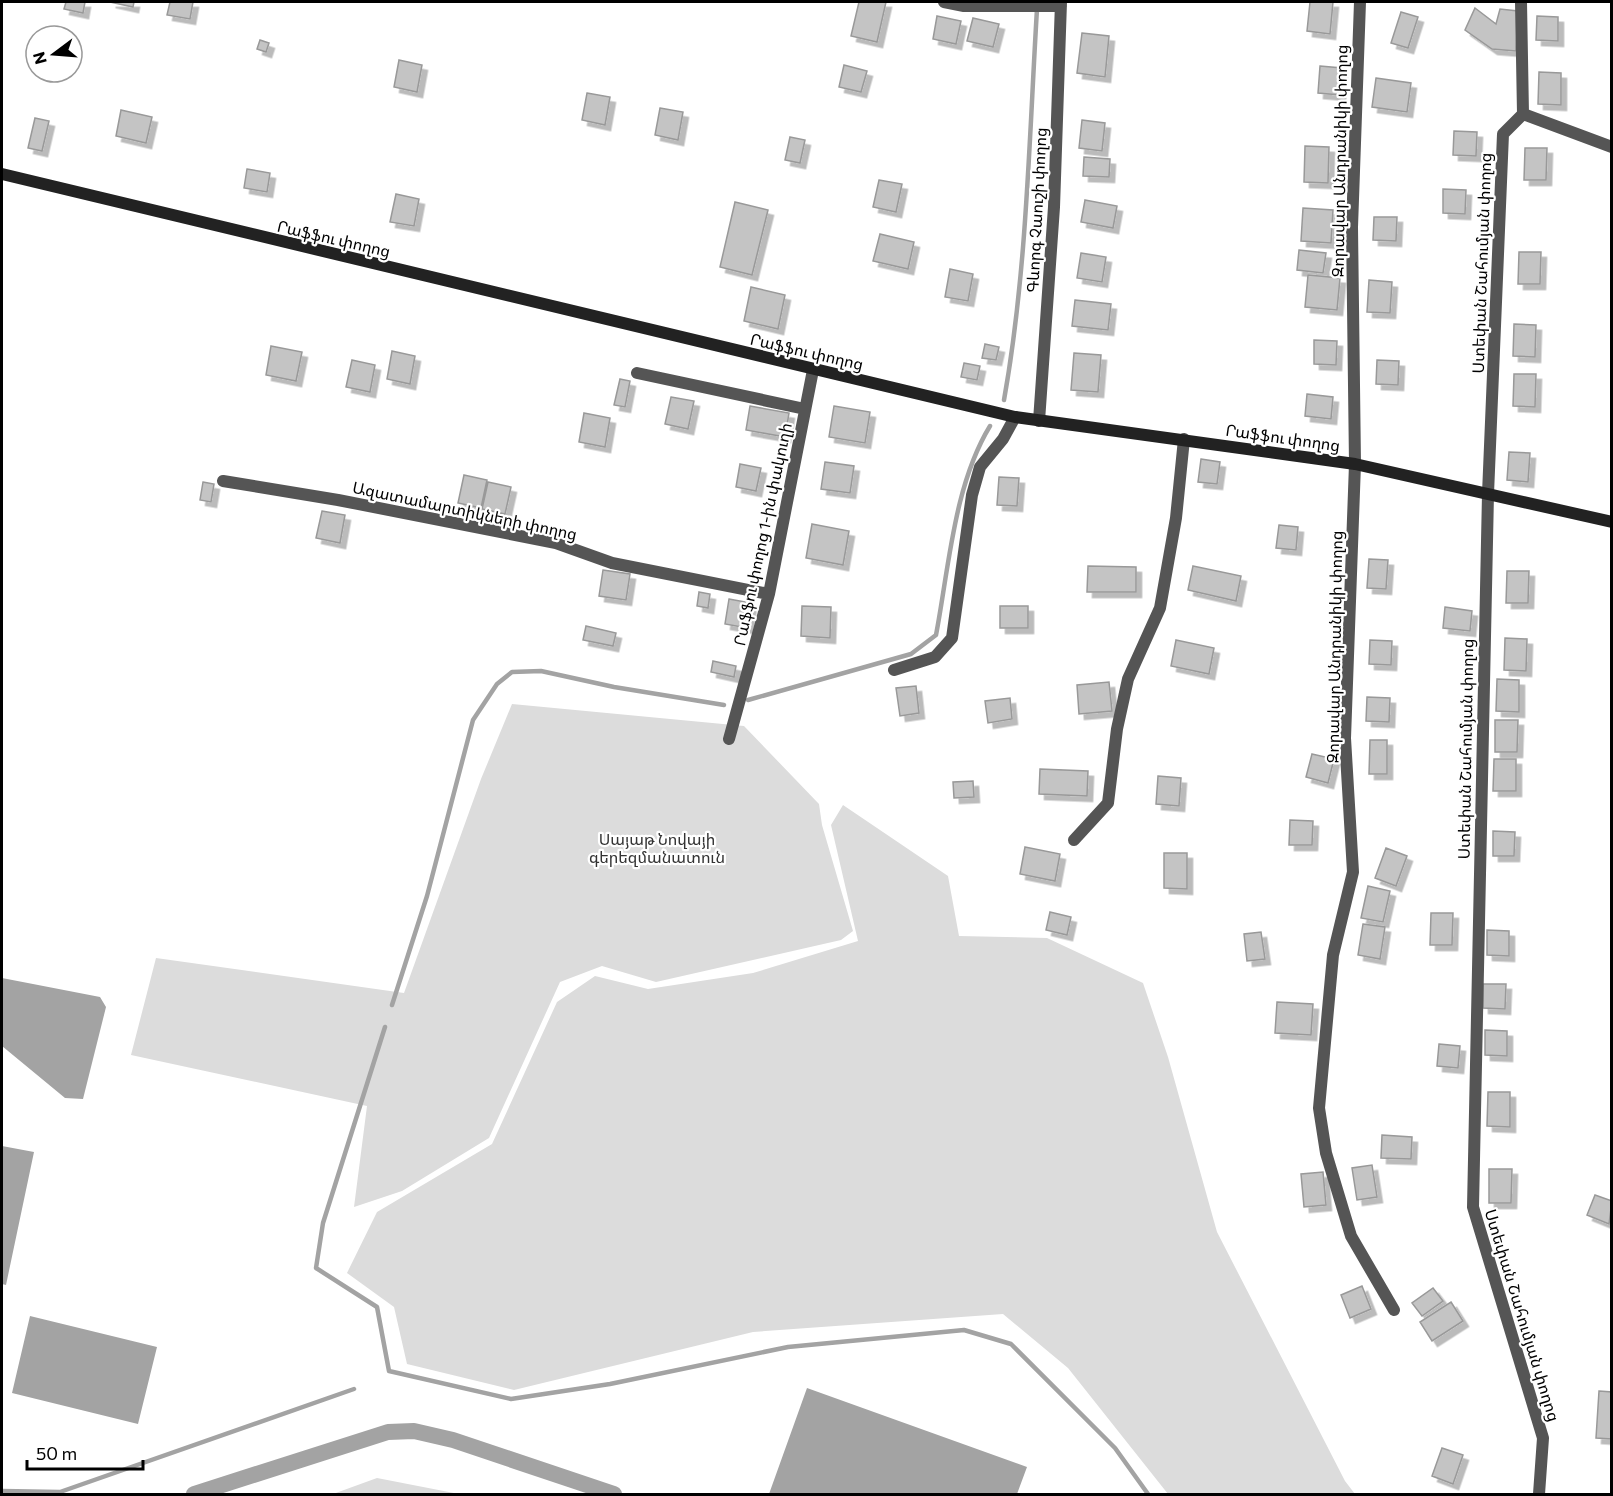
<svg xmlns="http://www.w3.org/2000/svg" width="1613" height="1496" viewBox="0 0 1613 1496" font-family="Commissioner,'Noto Sans Armenian',sans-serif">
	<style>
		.green { fill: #dcdcdc }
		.water { fill: #a3a3a3 }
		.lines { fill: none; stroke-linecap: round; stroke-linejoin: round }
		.stream { stroke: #a3a3a3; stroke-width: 4.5 }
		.canal { stroke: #a3a3a3; stroke-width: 16 }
		.building { fill: #c4c4c4; stroke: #999; stroke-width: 1.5; filter: url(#shadow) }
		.street { stroke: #555; stroke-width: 12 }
		.secondary { stroke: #222; stroke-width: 12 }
		.labels { text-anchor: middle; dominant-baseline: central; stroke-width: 4.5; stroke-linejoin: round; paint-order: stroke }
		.street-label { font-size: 16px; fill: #000; stroke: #fff }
		.park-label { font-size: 16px; fill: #333; stroke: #fff }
	</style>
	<defs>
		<filter id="shadow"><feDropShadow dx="5.5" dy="5.5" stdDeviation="0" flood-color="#0004"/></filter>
	</defs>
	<rect width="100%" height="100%" fill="#fff"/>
	<path class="green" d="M512,704L744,726L819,804L822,825L853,931L841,940L656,982L602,966L560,982L489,1138L402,1191L354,1207L367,1106L131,1055L156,958L404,993L481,779Z
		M843,805L948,876L959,936L1047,938L1143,983L1168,1057L1217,1232L1345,1481L1355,1494H1168L1068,1368L1003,1314L753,1332L514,1390L407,1364L394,1307L347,1273L377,1212L492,1144L557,1002L595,976L648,989L753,973L858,941L831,825Z
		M377,1478L459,1494H333Z"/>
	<path class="water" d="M2,978L100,997L106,1007L83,1099L65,1098L2,1046Z
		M2,1146L34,1152L6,1285L2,1284Z
		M30,1316L157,1347L138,1424L12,1393Z
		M807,1388L1027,1467L1017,1494H769Z"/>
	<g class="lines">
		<path class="stream" d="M1004,400C1027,271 1029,140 1037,9
			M748,700L911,654L936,635C949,567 954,485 990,426
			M392,1005L427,896L473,720L497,684L512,672L541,671L614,687L724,705
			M385,1027L323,1223L316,1268L377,1307L389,1371L511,1399L610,1384L788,1347L964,1330L1011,1344L1115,1448L1148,1494
			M2,1491L60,1492L354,1389"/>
		<path class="canal" d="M194,1494L388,1432L414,1431L453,1440L614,1494"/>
	</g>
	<path class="building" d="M66,2H85L83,13L64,9Z
		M110,2H134L133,7Z
		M170,2H193L190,19L167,15Z
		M859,2H886L877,42L851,36Z
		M1310,2H1333L1330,34L1307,31Z
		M1475,8L1496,24L1500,9L1518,11L1516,51L1492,49L1465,30Z
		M1401,12L1418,17L1408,48L1391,43Z
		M937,16L961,21L956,44L933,39Z
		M1537,16L1558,17V41L1536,40Z
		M973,18L999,24L993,47L967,41Z
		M1082,33L1109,36L1105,77L1077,73Z
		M260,40L269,43L266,52L257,49Z
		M399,60L422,65L417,92L394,87Z
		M844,65L867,71L861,92L839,87Z
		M1320,66L1342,68L1340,95L1318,93Z
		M1539,72L1561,73V105L1538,104Z
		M1376,78L1411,83L1407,112L1372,107Z
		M587,93L610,97L605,125L582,120Z
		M660,108L683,112L678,140L655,135Z
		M121,110L152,117L146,143L116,136Z
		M35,118L49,121L42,151L28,148Z
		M1082,120L1105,123L1102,151L1079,148Z
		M1454,131L1477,132L1476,156L1453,155Z
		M790,137L805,140L800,163L785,160Z
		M1305,146L1329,147L1328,183L1304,182Z
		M1525,148H1547L1546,180H1524Z
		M1084,157L1110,159L1109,177L1083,176Z
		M247,169L270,173L267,192L244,188Z
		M879,180L902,184L896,212L873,207Z
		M1443,189L1466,190L1465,214L1443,213Z
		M396,194L419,199L414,226L390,222Z
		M1085,200L1117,206L1113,228L1081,222Z
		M735,202L768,210L752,275L720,267Z
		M1303,208L1333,210L1331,243L1301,241Z
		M1374,217H1397L1396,241L1373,240Z
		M880,234L914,242L908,269L873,261Z
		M1299,250L1326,253L1323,273L1297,270Z
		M1519,252H1541L1540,284H1518Z
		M1081,253L1106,257L1102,282L1077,278Z
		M950,269L973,274L968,301L945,297Z
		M1308,275L1340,278L1337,310L1305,307Z
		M1369,280L1392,282L1390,313L1367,312Z
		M751,287L785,295L778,329L744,321Z
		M1075,300L1111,304L1108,330L1072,326Z
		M1514,324L1536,325L1535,357L1513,356Z
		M1314,340L1337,341L1336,365L1314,364Z
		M985,344L999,347L996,360L982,358Z
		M271,346L302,352L296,381L266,375Z
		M392,351L415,356L410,384L387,379Z
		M1074,353L1101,355L1098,392L1071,390Z
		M352,360L375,365L370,392L346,387Z
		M1377,360L1399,361L1398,385L1376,384Z
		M964,363L980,366L977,380L961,377Z
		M1514,374H1536L1535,407L1513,406Z
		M620,379L630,381L625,407L614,405Z
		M1307,394L1333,397L1331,419L1305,416Z
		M671,397L694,401L688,429L665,424Z
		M750,406L789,413L785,437L746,430Z
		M834,406L870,412L865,443L829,437Z
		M584,413L610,418L605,447L579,442Z
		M1509,452L1530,453L1528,482L1507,480Z
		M1201,459L1220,462L1217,484L1198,482Z
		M825,462L854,466L850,493L821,489Z
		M740,464L761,468L756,491L736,487Z
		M464,475L487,480L481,508L458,503Z
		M999,477L1019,478L1017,506L997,505Z
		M203,482L214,484L211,502L200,500Z
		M488,482L511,487L505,514L482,509Z
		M322,511L345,515L340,543L316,538Z
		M812,524L849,531L843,565L806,558Z
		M1279,525L1298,527L1296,550L1276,548Z
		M1369,559L1388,560L1386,589L1367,588Z
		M1088,566L1136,567V592H1087Z
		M1193,566L1241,576L1236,601L1188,590Z
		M603,570L630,574L626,600L599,596Z
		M1507,571H1529L1528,603H1506Z
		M699,592L710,594L708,608L697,606Z
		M729,599L751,603L747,628L725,624Z
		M802,606L831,607L830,638L801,636Z
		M1000,606H1028V628H1000Z
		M1445,607L1472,611L1470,631L1443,628Z
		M586,626L616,633L613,646L583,640Z
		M1505,638L1527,639L1526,671L1504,670Z
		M1176,640L1214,648L1209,674L1171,666Z
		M1370,640L1392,641L1391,665L1369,664Z
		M713,661L736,666L734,677L711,672Z
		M1497,679L1519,680V712L1496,711Z
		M1109,682L1112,711L1079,714L1077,685Z
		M916,686L919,713L900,716L896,688Z
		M1367,697L1390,698L1389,722L1366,721Z
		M1010,698L1012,719L988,723L985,701Z
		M1495,720H1518L1517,752H1495Z
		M1370,740H1387V774H1369Z
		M1312,754L1334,759L1328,783L1306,777Z
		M1494,759H1516V791H1493Z
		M1040,769L1088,771L1087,796L1039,794Z
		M1158,776L1181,778L1179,806L1156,804Z
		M973,781L974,797L954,798L953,782Z
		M1290,820L1313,821L1312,845H1289Z
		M1493,831L1515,832L1514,856H1493Z
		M1025,847L1060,854L1055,881L1020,874Z
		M1386,848L1407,856L1396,886L1375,878Z
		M1164,853H1187V889L1164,888Z
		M1368,886L1390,891L1383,922L1361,918Z
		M1050,912L1071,917L1067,935L1046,930Z
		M1431,913H1453L1452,945H1430Z
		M1363,924L1385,927L1380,959L1358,955Z
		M1487,930L1509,931V956L1487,955Z
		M1261,932L1265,959L1247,961L1244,934Z
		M1483,984H1506L1505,1009L1483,1008Z
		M1277,1002L1313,1004L1311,1035L1275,1033Z
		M1485,1030L1507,1031V1056L1485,1055Z
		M1439,1044L1460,1046L1458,1068L1437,1066Z
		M1488,1092H1510V1127L1487,1126Z
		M1382,1135L1412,1137L1411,1159L1381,1158Z
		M1372,1165L1377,1197L1357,1200L1352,1168Z
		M1489,1169H1512L1511,1203H1489Z
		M1323,1172L1326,1205L1304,1207L1301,1174Z
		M1595,1195L1612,1201L1609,1224L1587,1215Z
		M1362,1286L1371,1309L1350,1318L1341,1295Z
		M1433,1288L1443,1301L1422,1316L1412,1303Z
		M1451,1302L1463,1321L1432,1341L1420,1322Z
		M1599,1391L1612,1392V1439L1596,1438Z
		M1442,1448L1463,1455L1453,1484L1432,1476Z"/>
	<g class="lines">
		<path class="street" d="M944,2L964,6H1061
			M1360,2L1352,227L1355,464L1345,738L1353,872L1333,955L1319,1108L1326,1153L1351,1236L1394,1310
			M1521,2L1523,114L1503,134L1488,494L1473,1207L1543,1438L1539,1494
			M1523,114L1612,147
			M637,373L805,409
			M1039,421L1054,207L1061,2
			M223,481L338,500L556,543L612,563L769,594
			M894,670L935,657L952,638L972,495L980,467L1003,439L1015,417
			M729,739L769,594L813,370
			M1074,840L1108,803L1117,729L1128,679L1160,608L1176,518L1184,439"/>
		<path class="secondary" d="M2,174L1015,417L1355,464L1612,522"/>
	</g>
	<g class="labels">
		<g class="street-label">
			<text transform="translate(1339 161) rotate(-89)">Զորավար Անդրանիկի փողոց</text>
			<text transform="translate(1036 210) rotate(-87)">Գևորգ Չաուշի փողոց</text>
			<text transform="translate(334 238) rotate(13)">Րաֆֆու փողոց</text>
			<text transform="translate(1481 263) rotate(-88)">Ստեփան Շահումյան փողոց</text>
			<text transform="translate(807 351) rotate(13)">Րաֆֆու փողոց</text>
			<text transform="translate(1283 437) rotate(8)">Րաֆֆու փողոց</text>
			<text transform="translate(465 510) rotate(12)">Ազատամարտիկների փողոց</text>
			<text transform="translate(762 534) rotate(-78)">Րաֆֆու փողոց 1-ին փակուղի</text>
			<text transform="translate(1334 647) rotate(-89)">Զորավար Անդրանիկի փողոց</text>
			<text transform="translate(1465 749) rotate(-89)">Ստեփան Շահումյան փողոց</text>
			<text transform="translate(1523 1315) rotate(73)">Ստեփան Շահումյան փողոց</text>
		</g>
		<g class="park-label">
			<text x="657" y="838">Սայաթ Նովայի<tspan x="657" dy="18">գերեզմանատուն</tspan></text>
		</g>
	</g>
	<rect width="1613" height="1496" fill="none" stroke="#000000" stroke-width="6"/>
	<g transform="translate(54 54) rotate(254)"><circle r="28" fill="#ffffff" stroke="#999999" stroke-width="1.5"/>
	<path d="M0-4.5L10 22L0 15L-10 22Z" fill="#000000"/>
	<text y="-9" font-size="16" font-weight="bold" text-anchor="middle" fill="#000000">N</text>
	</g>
	<path d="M27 1460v9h116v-9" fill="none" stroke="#000000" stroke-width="3"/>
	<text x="36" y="1460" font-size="18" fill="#000000" stroke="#ffffff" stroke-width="4.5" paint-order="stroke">50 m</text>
</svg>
